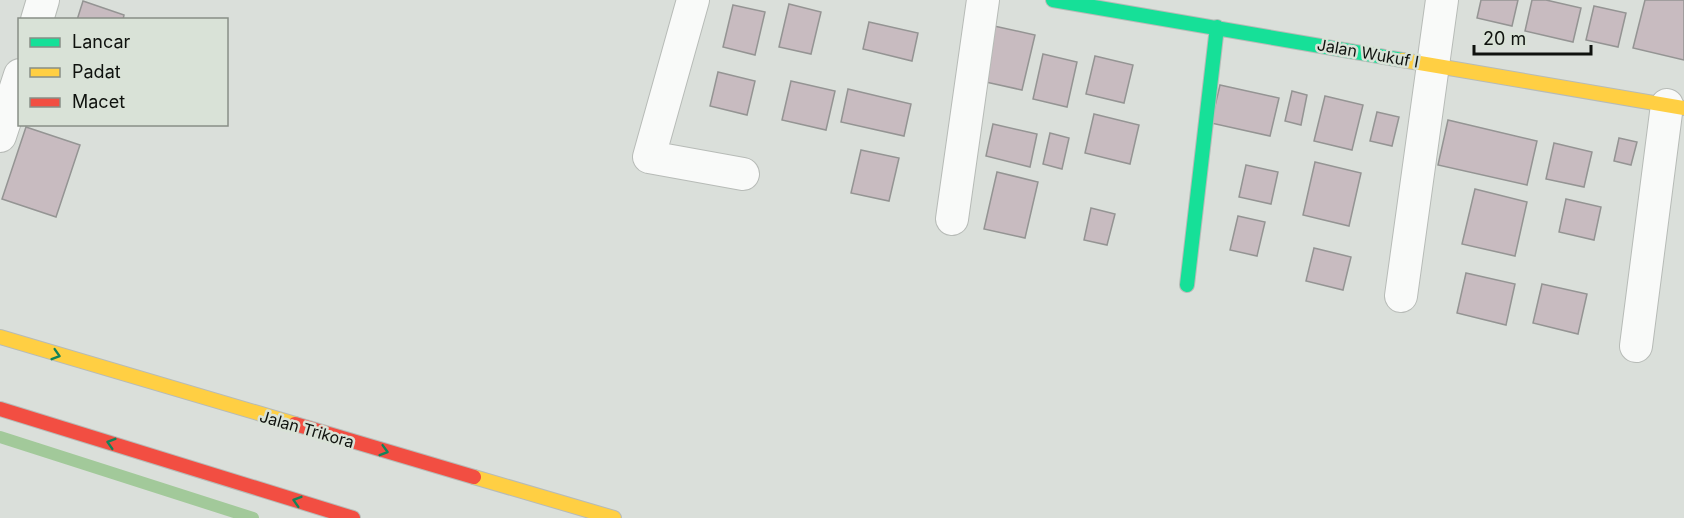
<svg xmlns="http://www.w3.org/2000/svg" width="1684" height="518" viewBox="0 0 1684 518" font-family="Inter,sans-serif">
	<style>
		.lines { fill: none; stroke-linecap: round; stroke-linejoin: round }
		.stream { stroke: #a2c99a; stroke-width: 12 }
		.building { fill: #c8bbc0; stroke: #949493; stroke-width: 1.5 }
		.street-casing { stroke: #b7bbb7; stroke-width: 34 }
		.fast-casing { stroke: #b7bbb7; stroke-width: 16 }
		.slow-casing { stroke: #b7bbb7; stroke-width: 16 }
		.jam-casing { stroke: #b7bbb7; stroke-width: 16 }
		.street { stroke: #f9faf9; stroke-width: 32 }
		.fast { stroke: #16e098; stroke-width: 14 }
		.slow { stroke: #ffcf43; stroke-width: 14 }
		.jam { stroke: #f24e42; stroke-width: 14 }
		.oneway { stroke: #13835a }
		.labels { text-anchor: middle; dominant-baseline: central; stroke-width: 5; stroke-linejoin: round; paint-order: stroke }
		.street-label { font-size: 16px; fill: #0f120e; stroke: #d9e2d7 }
	</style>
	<rect width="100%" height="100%" fill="#dadfda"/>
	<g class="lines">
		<path class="stream" d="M0,437L253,518"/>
	</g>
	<path class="building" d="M1481,0H1518L1512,26L1477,18Z
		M1532,0H1546L1581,8L1573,42L1525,31Z
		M1645,0H1684V60L1633,48Z
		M83,1L124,15L123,20H77Z
		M789,4L821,12L811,54L779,47Z
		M733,5L765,12L755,55L723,47Z
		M1594,6L1626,13L1618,47L1586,40Z
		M869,22L918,33L912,61L863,49Z
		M994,26L1035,35L1022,90L981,81Z
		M1043,54L1077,62L1067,107L1033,99Z
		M1095,56L1133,65L1124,103L1086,94Z
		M718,72L755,81L747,115L710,106Z
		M791,81L835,91L826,130L782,120Z
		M1220,85L1279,98L1270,136L1211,123Z
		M848,89L911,104L904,136L841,122Z
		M1292,91L1307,95L1301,125L1285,121Z
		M1325,96L1363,105L1352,150L1314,141Z
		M1377,112L1399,117L1392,146L1370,141Z
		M1094,114L1139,125L1130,164L1085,153Z
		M1448,120L1537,141L1527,185L1438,165Z
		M993,124L1037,134L1030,167L986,156Z
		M26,127L80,145L56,217L2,199Z
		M1050,133L1069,138L1062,169L1043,164Z
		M1619,138L1637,142L1631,165L1614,161Z
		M1554,143L1592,152L1584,187L1546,179Z
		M861,150L899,158L889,201L851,193Z
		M1315,162L1361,173L1349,226L1303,215Z
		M1246,165L1278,172L1271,204L1239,197Z
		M997,172L1038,182L1025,238L984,229Z
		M1475,189L1527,202L1515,256L1462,244Z
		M1566,199L1601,207L1594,240L1559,232Z
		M1091,208L1115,214L1107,245L1084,240Z
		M1238,216L1265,222L1257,256L1230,250Z
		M1314,248L1351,257L1343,290L1306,281Z
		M1466,273L1515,284L1506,325L1457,313Z
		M1542,284L1587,294L1578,334L1533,323Z"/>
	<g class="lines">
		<g class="street-casing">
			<path id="street" d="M693,0L649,157L743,174
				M37,20L43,0
				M0,136L20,75
				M952,219L983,0
				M1401,296L1442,0
				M1636,346L1667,105"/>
		</g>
		<g class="fast-casing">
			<path id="fast" d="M1053,0L1402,60
				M1187,285L1217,27"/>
		</g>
		<g class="slow-casing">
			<path id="slow" d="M1402,60L1684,108
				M0,337L295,424
				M474,477L614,518"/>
		</g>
		<g class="jam-casing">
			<path id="jam" d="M0,409L353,518
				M295,424L474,477"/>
		</g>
		<use href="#street" class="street"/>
		<use href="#fast" class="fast"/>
		<use href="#slow" class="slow"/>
		<use href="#jam" class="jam"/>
	</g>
	<defs><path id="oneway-chevron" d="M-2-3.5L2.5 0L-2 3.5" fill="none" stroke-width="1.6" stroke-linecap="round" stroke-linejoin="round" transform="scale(1.5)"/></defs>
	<g class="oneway">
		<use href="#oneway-chevron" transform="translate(56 355) rotate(17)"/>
		<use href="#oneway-chevron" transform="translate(111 443) rotate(-163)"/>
		<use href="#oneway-chevron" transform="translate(384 451) rotate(16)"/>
		<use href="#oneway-chevron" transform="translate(297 501) rotate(-163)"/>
	</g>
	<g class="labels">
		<g class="street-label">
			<text transform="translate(1368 53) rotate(10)">Jalan Wukuf I</text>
			<text transform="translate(307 429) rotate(16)">Jalan Trikora</text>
		</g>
	</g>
	<rect x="18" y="18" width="210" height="108" fill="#d9e2d7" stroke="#888f87" stroke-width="1.5"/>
	<rect x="30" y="38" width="30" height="9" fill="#16e098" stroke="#888f87" stroke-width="1.5"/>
	<text x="72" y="48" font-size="18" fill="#0f120e">Lancar</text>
	<rect x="30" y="68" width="30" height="9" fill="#ffcf43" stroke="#888f87" stroke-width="1.5"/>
	<text x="72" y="78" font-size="18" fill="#0f120e">Padat</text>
	<rect x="30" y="98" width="30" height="9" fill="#f24e42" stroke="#888f87" stroke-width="1.5"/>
	<text x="72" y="108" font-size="18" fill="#0f120e">Macet</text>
	<path d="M1474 45v9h117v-9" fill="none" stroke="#0f120e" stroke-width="3"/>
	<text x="1483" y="45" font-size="18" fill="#0f120e" stroke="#d9e2d7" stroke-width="4.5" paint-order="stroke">20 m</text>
</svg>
